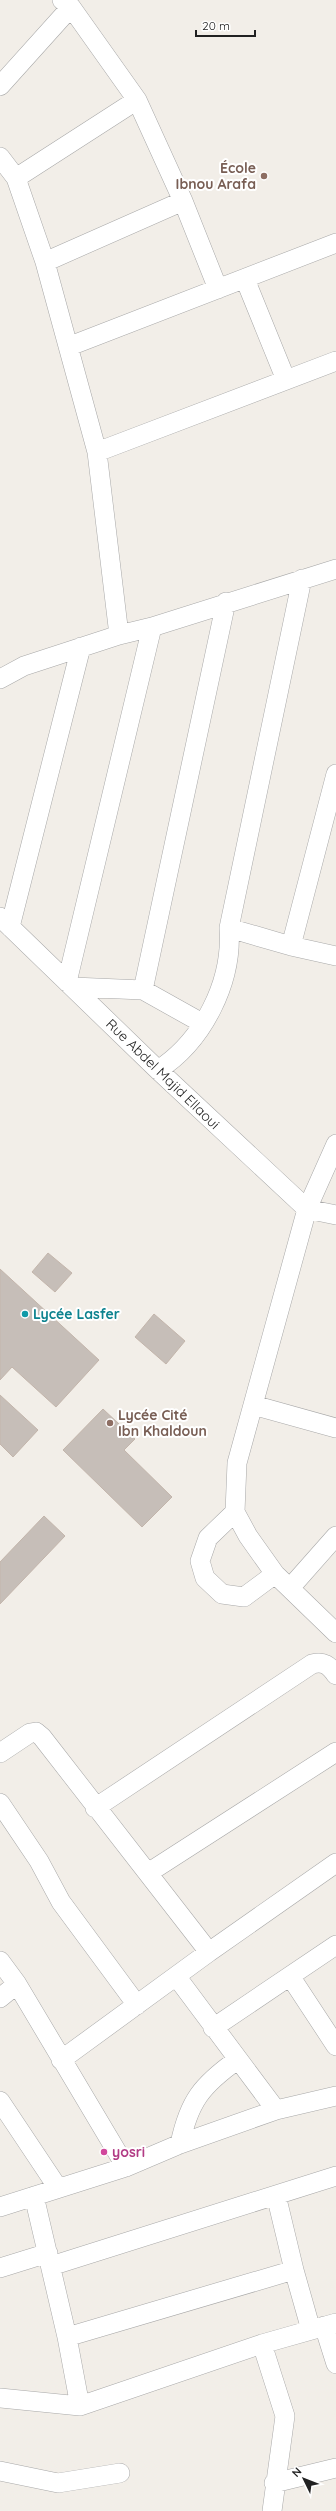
<svg xmlns="http://www.w3.org/2000/svg" width="336" height="2511" viewBox="0 0 336 2511" font-family="Quicksand,sans-serif">
	<style>
		.building { fill: #c6beb8; stroke: #c3b5ab }
		.lines { fill: none; stroke-linecap: round; stroke-linejoin: round }
		.minor-casing { stroke: #a8a8a8; stroke-width: 20 }
		.minor { stroke: #fff; stroke-width: 19 }
		.education-dot { fill: #8d6e63; stroke: #fff; stroke-width: 1.5 }
		.culture-dot { fill: #0f9aa8; stroke: #fff; stroke-width: 1.5 }
		.hotel-dot { fill: #d1479c; stroke: #fff; stroke-width: 1.5 }
		.labels { text-anchor: middle; dominant-baseline: central; stroke-width: 4; stroke-linejoin: round; paint-order: stroke }
		.education-label { font-size: 14px; font-weight: bold; fill: #785e54; stroke: #fff; text-anchor: end }
		.street-label { font-size: 14px; fill: #212121; stroke: #fff }
		.culture-label { font-size: 14px; font-weight: bold; fill: #0d838f; stroke: #fff; text-anchor: start }
		.hotel-label { font-size: 14px; font-weight: bold; fill: #b23c85; stroke: #fff; text-anchor: start }
	</style>
	<rect width="100%" height="100%" fill="#f2eee8"/>
	<path class="building" d="M48,1253L72,1273L55,1292L32,1272Z
		M0,1269L99,1360L56,1407L12,1367L0,1380Z
		M154,1314L185,1341L166,1364L135,1337Z
		M0,1395L38,1430L13,1457L0,1444Z
		M103,1409L135,1439L124,1450L172,1497L142,1527L63,1450Z
		M44,1516L65,1536L0,1604V1562Z"/>
	<g class="lines">
		<g class="minor-casing">
			<path id="minor" d="M62,0L71,7L137,100L183,201L218,289
				M0,86L71,7
				M0,157L16,178L45,262L97,452L119,635
				M16,178L137,100
				M45,262L183,201
				M245,279L286,380
				M70,346L336,243
				M97,452L336,361
				M0,679L24,666L119,635L152,627L336,569
				M0,917L158,1070L307,1209L336,1215
				M10,927L81,647
				M229,928L291,946L336,956
				M291,946L336,774
				M67,982L152,627
				M73,987L143,990L202,1023
				M143,990L226,602
				M158,1070C203,1041 233,982 229,928L302,579
				M336,1144L307,1209L237,1463L235,1512L248,1536L275,1574L336,1633
				M253,1405L336,1428
				M235,1512L208,1538L200,1561L205,1578L222,1594L244,1597L275,1574
				M290,1588L336,1536
				M0,1753L30,1733L36,1732L42,1737L209,1952L336,1863
				M0,1803L39,1861L61,1902L137,2005
				M95,1808L312,1664C324,1661 329,1665 336,1675
				M148,1873L336,1752
				M0,1961L17,1984L126,2167
				M176,1976L276,2110
				M290,1976L336,2046
				M0,1998L17,1984
				M213,2028L336,1945
				M61,2060L209,1952
				M0,2101L58,2188
				M180,2144C189,2101 202,2085 237,2060
				M34,2196L67,2337L80,2406
				M0,2207L126,2167L180,2144L276,2110L336,2096
				M51,2266L336,2176
				M0,2268L48,2253
				M294,2270L311,2330
				M324,2326L336,2364
				M67,2337L294,2270L276,2195
				M262,2344L285,2416L272,2511
				M0,2398L80,2406L262,2344L336,2323
				M0,2471L58,2483L120,2473
				M274,2483L336,2468"/>
		</g>
		<use href="#minor" class="minor"/>
	</g>
	<g class="education-dot">
		<circle cx="264" cy="176" r="4"/>
		<circle cx="110" cy="1423" r="4"/>
	</g>
	<circle class="culture-dot" cx="25" cy="1314" r="4"/>
	<circle class="hotel-dot" cx="104" cy="2152" r="4"/>
	<g class="labels">
		<g class="education-label">
			<text x="256" y="168">École<tspan x="256" dy="16">Ibnou Arafa</tspan></text>
			<text x="118" y="1415" text-anchor="start">Lycée Cité<tspan x="118" dy="16">Ibn Khaldoun</tspan></text>
		</g>
		<g class="street-label">
			<text transform="translate(163 1074) rotate(44)">Rue Abdel Majid Ellaoui</text>
		</g>
		<g class="culture-label">
			<text x="33" y="1314">Lycée Lasfer</text>
		</g>
		<g class="hotel-label">
			<text x="112" y="2152">yosri</text>
		</g>
	</g>
	<g transform="translate(304 2479) rotate(313)" stroke="#ffffff" stroke-width="3" paint-order="stroke">
	<path d="M0-3L7 15L0 10L-7 15Z" fill="#212121"/>
	<text y="-6" font-size="11" font-weight="bold" text-anchor="middle" fill="#212121">N</text>
	</g>
	<path d="M196 30v6h59v-6" fill="none" stroke="#212121" stroke-width="2"/>
	<text x="202" y="30" font-size="12" fill="#212121" stroke="#ffffff" stroke-width="3" paint-order="stroke">20 m</text>
</svg>
